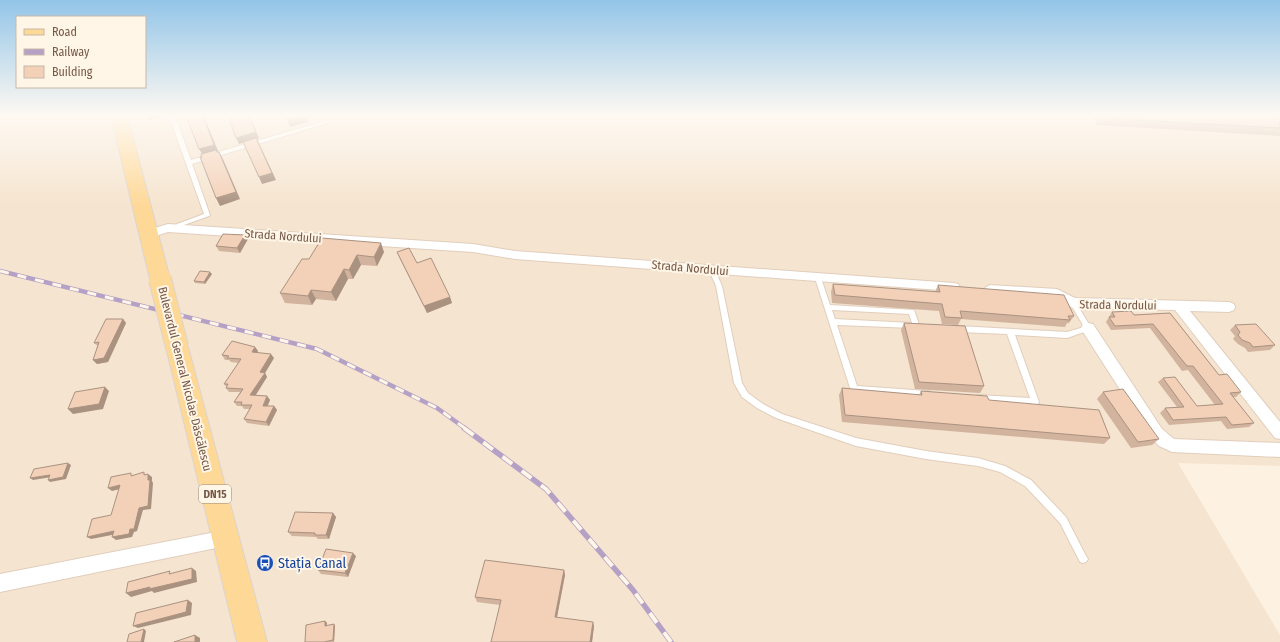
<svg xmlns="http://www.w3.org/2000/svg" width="1280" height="642" viewBox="0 0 1280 642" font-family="'Fira Sans Condensed',sans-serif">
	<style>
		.residential { fill: #f5e4cf }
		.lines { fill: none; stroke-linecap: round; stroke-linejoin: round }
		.lane-casing { stroke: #e1cebd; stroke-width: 2 }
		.street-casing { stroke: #e1cebd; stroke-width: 2 }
		.primary-casing { stroke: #dbd4cf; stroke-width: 2 }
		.lane { fill: #fff; fill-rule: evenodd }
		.street { fill: #fff; fill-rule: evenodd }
		.primary { fill: #fed897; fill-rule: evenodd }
		.rail-far1-casing { stroke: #b5a0c6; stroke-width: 4.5 }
		.rail-casing { stroke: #b5a0c6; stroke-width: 5.5 }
		.rail-far1 { stroke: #fff6e8; stroke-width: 3; stroke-dasharray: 9; stroke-linecap: butt }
		.rail { stroke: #fff6e8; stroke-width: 4; stroke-dasharray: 12; stroke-linecap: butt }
		.primary-bridge-casing { stroke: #dbd4cf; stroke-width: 24; stroke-linecap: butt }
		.primary-bridge { stroke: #fed897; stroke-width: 22 }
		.wall { fill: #d1b39e }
		.shaded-wall { fill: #aa9281 }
		.building { fill: #f3d0b8; stroke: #aa9281 }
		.labels { text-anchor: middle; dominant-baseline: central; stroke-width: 4; stroke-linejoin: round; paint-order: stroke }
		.shield { fill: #fff6e8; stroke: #9e8777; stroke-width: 1 }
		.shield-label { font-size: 11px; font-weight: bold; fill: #755847 }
		.street-label { font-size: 12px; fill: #755847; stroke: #fff6e8 }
		.near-transit-label { font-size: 14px; fill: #164399; stroke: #fff6e8; text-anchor: start }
	</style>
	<rect width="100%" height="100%" fill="#fdf2e1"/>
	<path class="residential" d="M0,116H1280V466L1178,463L1280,635V642H0Z"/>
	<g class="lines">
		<g class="lane-casing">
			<path id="lane" d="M169,116H175L191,160L325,121L327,120L330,122L192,164L210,215L209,216L181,226L178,230L176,231L173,229L177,224L204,214Z
				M710,268H714L722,286L742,383L748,393L763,404L782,414L856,438L926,451L978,458L1005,466L1031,480L1066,517L1086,556L1088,559L1086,562L1083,563L1080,562L1060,523L1025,486L1000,472L978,466L926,459L856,446L776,418L757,408L742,397L734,383L716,286L709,270Z
				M816,276H818L821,278L830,305L914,310L920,327L918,329L916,330L913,328L837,325L857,386L928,391L931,392L932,394L931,396L928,397L851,391L815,278ZM832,310L909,314L912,323L835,319Z
				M1073,300L1075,301L1090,326L1092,328L1090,330L1067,338L1015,335L1039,402L1038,404L1035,405L975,400L974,398L975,396L978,395L1030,398L1007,334L958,332L956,331L954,329L956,327L958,326L1067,332L1084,327L1070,303Z"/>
		</g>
		<g class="street-casing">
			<path id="street" d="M168,224L473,244L515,251L954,283L958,284L960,287L958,290L954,291L515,259L473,252L168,232L149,238L145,237L143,234L145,231Z
				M990,285L1057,289L1075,298L1229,302L1234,304L1235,307L1234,310L1229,312L1190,311L1280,422V439L1275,438L1175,310L1073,308L1055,298L986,293L984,290L986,287Z
				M1088,323L1093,324L1162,429L1174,439L1280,443V457L1172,452L1159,446L1152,439L1083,332L1081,328L1083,324Z
				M226,530L232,532L234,538L232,544L226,546L0,592V574Z"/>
		</g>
		<g class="primary-casing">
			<path id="primary" d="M111,116H127L170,279L167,284L160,286L153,284L150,279Z
				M177,339L185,341L188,347L267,642H237L166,347L169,341Z"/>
		</g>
		<use href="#lane" class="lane"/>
		<use href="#street" class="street"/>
		<use href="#primary" class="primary"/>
		<g class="rail-far1-casing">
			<path id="rail-far1" d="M0,271L317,349L437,408L466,429"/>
		</g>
		<g class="rail-casing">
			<path id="rail" d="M464,428L546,489L633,590L671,642"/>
		</g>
		<use href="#rail-far1" class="rail-far1"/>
		<use href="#rail" class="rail"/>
		<g class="primary-bridge-casing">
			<path id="primary-bridge" d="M160,279L177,347"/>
		</g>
		<use href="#primary-bridge" class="primary-bridge"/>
	</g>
	<path class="wall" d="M1092,116H1280V136L1097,125Z
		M248,239L240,253L219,251L216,246Z
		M384,252L377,266L361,265L353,279H348L336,301L316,299L312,305L285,303L280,293L309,259Z
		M397,252L417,263L450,297L452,303L427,313L400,259Z
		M212,274L205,284L195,283L194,281Z
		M833,284L935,292L938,285L1074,316L1069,323H1067L1065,327L961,319L958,325L942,324L939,311L832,303L831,292Z
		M1112,312L1134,315L1170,313L1219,375L1241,392L1236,397H1233L1254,423L1249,427L1227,429L1221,421L1169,425L1160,413L1165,408L1177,407L1158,382L1163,378L1197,406L1215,405L1188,370L1182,371L1150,328L1111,330L1106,322Z
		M123,319L126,323L108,362L97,364L93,360L98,346L94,343Z
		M904,323L984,386L980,393L915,389L901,330Z
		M1235,325L1275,345L1270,350L1248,352L1245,348L1238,344L1233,339L1235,336L1230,330Z
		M255,347L258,351L257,352L274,358L265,373L267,377L256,395L267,396L270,400L267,406H274L277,410L269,426L247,423L244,419L250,409H244L242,406H237L234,402L240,392H229L226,388L227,387L224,384L239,363L231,362L229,360H225L222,355Z
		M842,388L919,395L921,391L989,400L1110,438L1104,444L842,422L839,395Z
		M1103,392L1159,439L1152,445L1131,448L1097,399Z
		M333,513L336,517L329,539H318L316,537L292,536L288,532Z
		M356,556L348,577L321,574L318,570Z
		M564,570L565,575L557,617L594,626L592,642H491L500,605L477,602L475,597Z
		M325,621L327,623V626L334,624L335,626L334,642H305Z"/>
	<path class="shaded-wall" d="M146,116H163L149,120Z
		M203,116H204L218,151L203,155L199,149Z
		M249,116L259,138L257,139L276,180L262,184L259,177L257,139L239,144L236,138Z
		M301,116H307L309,122L290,127L287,120Z
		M219,152L223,159L240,199L220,206L216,198Z
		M245,235L248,239L240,253L237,248Z
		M381,243L384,252L377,266L374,257Z
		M357,255L361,265L353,279L349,270Z
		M344,269L348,279L336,301L331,292Z
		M210,272L212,274L205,284L204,282Z
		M311,290L316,299L312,305L308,296Z
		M450,297L452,303L427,313L424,306Z
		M123,319L126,323L108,362L97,364L93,360Z
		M255,347L258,351L255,356L252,352Z
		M271,354L274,358L265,373L267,377L253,399L250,395L260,372Z
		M105,387L109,391L103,409L73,414L68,409Z
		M267,396L270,400L266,410L263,406Z
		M274,406L277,410L269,426L266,422Z
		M68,463L71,465L66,479L50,482L48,480Z
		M148,474L152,477V481L153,483L151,509L143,510L137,531L134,532L132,537L116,540L112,537L130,529L139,508L148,480Z
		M50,475L52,477L33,480L30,478Z
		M120,485L124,488L112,491L108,488Z
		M333,513L336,517L329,539L326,535Z
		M114,531L117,534L91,539L87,537Z
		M353,553L356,556L348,577L345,573Z
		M192,568L196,571L197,582L154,593L152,591L131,597L126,593Z
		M564,570L565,575L556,622L555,617Z
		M188,600L192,603L191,615L138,628L133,626Z
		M325,621L327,623L326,628L325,626Z
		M593,622L594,626L592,642H590Z
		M334,624L335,626L334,642L333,640Z
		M144,629L146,631L144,642H141Z
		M195,635L200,638V642H195Z"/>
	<path class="building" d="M186,116H203L214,145L199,149Z
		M228,116H249L256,132L236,138Z
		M285,116H301L287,120Z
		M1100,116H1280V128L1101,118Z
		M256,138L272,173L259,177L243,142Z
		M216,150L217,152H219L236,192L216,198L200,157H202L201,154Z
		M223,234L245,235L237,248L216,246Z
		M322,238L381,243L374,257L357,255L349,270L344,269L331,292L311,290L308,296L280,293L302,259H309Z
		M409,248L417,263L431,258L450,297L424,306L397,252Z
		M200,271L210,272L204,282L194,281Z
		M833,284L940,292L938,285L1064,295L1074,316H1068L1070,320L960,311L962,318L945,317L942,304L835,295Z
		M1131,311L1134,315L1170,313L1219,375L1227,374L1241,392L1230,393L1254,423L1232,425L1226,417L1173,420L1165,408L1184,407L1163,378L1175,377L1197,406L1223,404L1193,366H1187L1153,324L1115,326L1109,317H1115L1112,312Z
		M106,319H123L104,358L93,360L99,342L94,343Z
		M904,323L965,326L984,386L919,382Z
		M1256,324L1275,345L1253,347L1250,343L1242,340L1238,335L1240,332L1235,325Z
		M232,341L255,347L252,352L271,354L260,372L265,373L250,395L267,396L263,406H274L266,422L244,419L252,405H241L242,402H234L243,389L226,388L228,384H224L241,359L227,358L229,356L222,355Z
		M105,387L99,404L68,409L75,392Z
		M842,388L922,395L921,391L987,396L989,400L1099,410L1110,438L845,415Z
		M1123,389L1159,439L1138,442L1103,392Z
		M68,463L63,477L48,480L50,475L30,478L34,469Z
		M144,472V475L148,474V480H150L148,506L139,508L134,529H130L129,534L112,537L114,531L87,537L92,519L111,515L120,485L108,488L111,477L131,473V476Z
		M295,512L333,513L326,535H315V533L288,532Z
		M326,549L353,553L345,573L318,570Z
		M485,560L564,570L555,617L593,622L590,642H491L501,600L475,597Z
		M192,568V579L149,589L150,587L126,593L128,582L170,571L169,574Z
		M188,600L186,612L133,626L136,613Z
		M325,621V626L334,624L333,640L324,642H305L306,625Z
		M144,629L141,642H127L129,634Z
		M195,635V642H174Z"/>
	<linearGradient id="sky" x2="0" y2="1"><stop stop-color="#93c5e8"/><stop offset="0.56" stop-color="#fef9f2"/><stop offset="1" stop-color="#fef9f2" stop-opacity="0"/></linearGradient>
	<rect width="1280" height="206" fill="url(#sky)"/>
	<defs>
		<g id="bus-disc" transform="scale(0.9)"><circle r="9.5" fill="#1a4fb4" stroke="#fff6e8"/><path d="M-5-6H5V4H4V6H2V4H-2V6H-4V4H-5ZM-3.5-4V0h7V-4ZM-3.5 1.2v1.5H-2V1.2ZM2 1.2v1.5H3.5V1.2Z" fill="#fff"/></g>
	</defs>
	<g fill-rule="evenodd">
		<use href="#bus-disc" x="265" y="563"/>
	</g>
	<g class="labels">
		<rect class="shield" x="199" y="485" width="32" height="18" rx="3"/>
		<g class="shield-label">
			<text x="215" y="494">DN15</text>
		</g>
		<g class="street-label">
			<text transform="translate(283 236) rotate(4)">Strada Nordului</text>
			<text transform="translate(690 268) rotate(5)">Strada Nordului</text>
			<text transform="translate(1118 305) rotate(1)">Strada Nordului</text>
			<text transform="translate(185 379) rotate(76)">Bulevardul General Nicolae Dăscălescu</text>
		</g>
		<g class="near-transit-label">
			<text x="278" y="563">Stația Canal</text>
		</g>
	</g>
	<rect x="16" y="16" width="130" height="72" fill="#fff6e8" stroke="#c8b7a8"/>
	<rect x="24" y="29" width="20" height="6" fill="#fed897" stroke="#c8b7a8"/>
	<text x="52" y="36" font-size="12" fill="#755847">Road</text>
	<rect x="24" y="49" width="20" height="6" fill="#b5a0c6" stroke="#c8b7a8"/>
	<text x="52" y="56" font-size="12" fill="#755847">Railway</text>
	<rect x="24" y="66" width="20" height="12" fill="#f3d0b8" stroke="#c8b7a8"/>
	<text x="52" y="76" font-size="12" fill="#755847">Building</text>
</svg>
